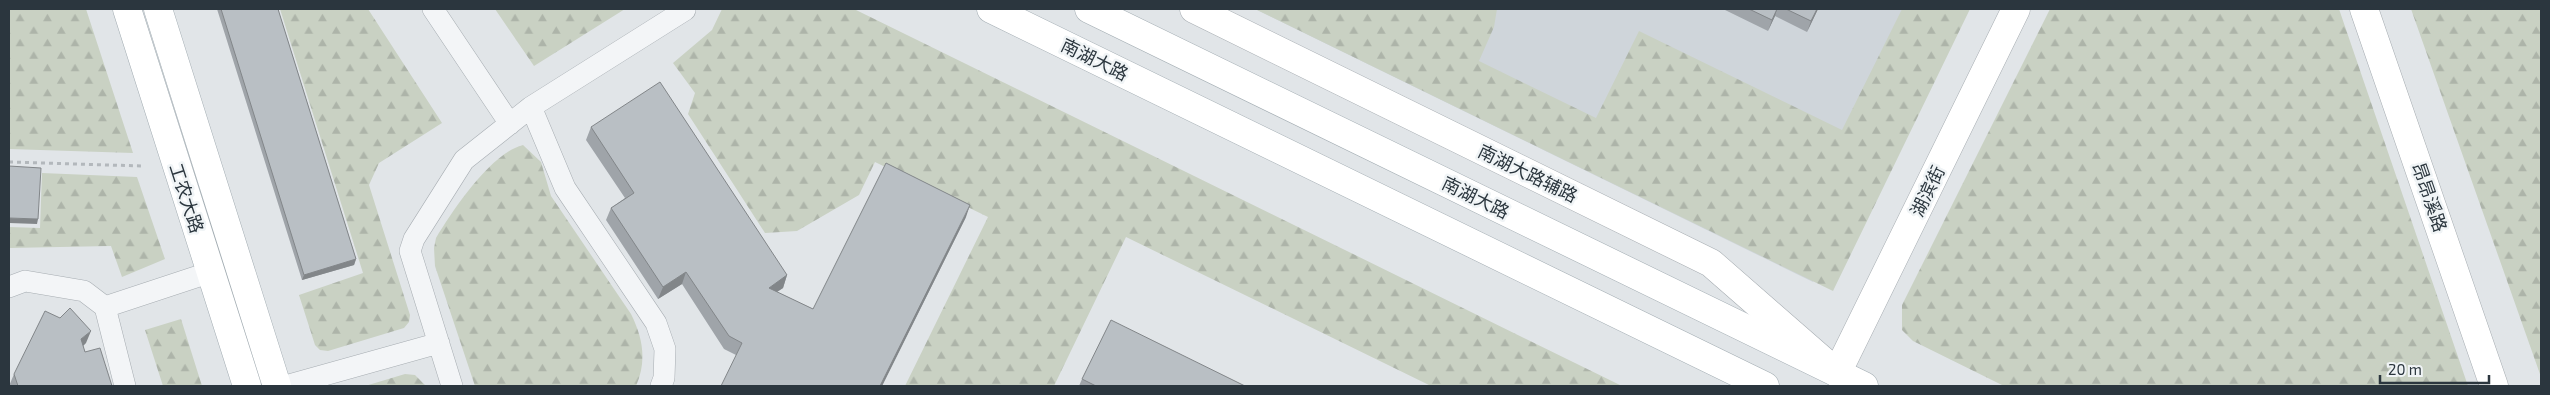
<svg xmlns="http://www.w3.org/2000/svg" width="2550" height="395" viewBox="0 0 2550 395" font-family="'Exo 2','Noto Sans SC',sans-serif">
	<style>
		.built { fill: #cfd5da }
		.forest { fill: url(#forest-firs) }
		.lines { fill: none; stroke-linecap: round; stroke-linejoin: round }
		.lane-casing { stroke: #a7adb2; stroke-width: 22 }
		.secondary-casing { stroke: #a7adb2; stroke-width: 29 }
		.primary-casing { stroke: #a2acb2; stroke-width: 29 }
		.path { stroke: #b3b8bc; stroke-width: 3; stroke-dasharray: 4 4; stroke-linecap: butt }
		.lane { stroke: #f3f5f7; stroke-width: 21 }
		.secondary { stroke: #fff; stroke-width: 28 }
		.primary { stroke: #fff; stroke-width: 28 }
		.wall { fill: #9fa4a9 }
		.shaded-wall { fill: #828689 }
		.building { fill: #b9bfc4; stroke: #828689 }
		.labels { text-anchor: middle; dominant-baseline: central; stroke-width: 5; stroke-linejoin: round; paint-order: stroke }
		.street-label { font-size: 18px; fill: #2b363e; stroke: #f0f4f6 }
	</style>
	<defs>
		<pattern id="forest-firs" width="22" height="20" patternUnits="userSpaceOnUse" patternTransform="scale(1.25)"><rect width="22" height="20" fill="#c9d1c3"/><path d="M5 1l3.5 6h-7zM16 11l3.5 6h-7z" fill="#adb4a9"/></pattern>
	</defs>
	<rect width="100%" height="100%" fill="#e1e5e8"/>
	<path class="built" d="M1255,9H1946L1813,282Z"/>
	<path class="forest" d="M9,9H86L133,153L9,149Z
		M280,9H368L442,123L379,163L369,185L410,315L409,322L404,328L328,351L320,350L315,345L299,295L363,273Z
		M495,9H625L534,66Z
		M722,9H854L1622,386H1431L1126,237L1054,386H905L988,217L875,162L859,195L797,231L765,233L688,114L695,93L673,63L712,30Z
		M1255,9H1497L1494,27L1479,61L1596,118L1639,31L1842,130L1902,9H1970L1833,291Z
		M2050,9H2339L2468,386H2004L1913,341L1902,330V305Z
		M2411,9H2541V377Z
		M523,145L541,162L551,196L631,314C643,338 647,361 636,386H475L435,266L434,248L436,238C453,210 491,153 523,145Z
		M42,173L137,177L165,259L122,277L111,246L9,248V227L40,228Z
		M181,319L202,386H163L145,330Z
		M405,374L415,375L426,386H365Z"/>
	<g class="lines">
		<g class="lane-casing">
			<path id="lane" d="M433,9L510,124
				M531,107L565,188L656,323L665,349L664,378L661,386
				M9,287L25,281L84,291L105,307L211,272
				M105,307L125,386
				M285,386L439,343
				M452,386L410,251L414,239L464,160L531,107L685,10"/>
		</g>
		<g class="secondary-casing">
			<path id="secondary" d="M1194,9L1711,263L1837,373L2016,9
				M2364,9L2494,386"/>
		</g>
		<g class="primary-casing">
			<path id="primary" d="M127,9L247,386
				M158,9L277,386
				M991,9L1765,386
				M1089,9L1864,386"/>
		</g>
		<path class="path" d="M9,162L142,166"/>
		<use href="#lane" class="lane"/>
		<use href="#secondary" class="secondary"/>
		<use href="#primary" class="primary"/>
	</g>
	<path class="wall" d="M217,9H278L356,259L354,265L302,280Z
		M1723,9H1818L1807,32L1775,16L1768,31Z
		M591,127L787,275L783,288L777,292L813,309L966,217L882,386L736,355L724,349L682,284L658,299L606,220L611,208L625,198L586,140Z
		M86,343L83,346L85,352L112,386H9L14,374Z
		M1082,379L1245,386H1079Z"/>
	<path class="shaded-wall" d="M1777,9L1775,16L1768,31L1772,20Z
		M1817,9H1818L1807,32L1811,21Z
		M970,205L966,217L882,386H880Z
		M9,218L38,219L37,224L9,223Z
		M356,259L354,265L302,280L304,275Z
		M686,272L682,284L658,299L663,287Z
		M787,275L783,288L764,300L769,288Z
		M91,331L86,343L77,351L81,339Z"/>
	<path class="building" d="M221,9H278L356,259L304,275Z
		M1749,9H1777L1772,20Z
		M1786,9H1817L1811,21Z
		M660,82L787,275L769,288L813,309L886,163L970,205L880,386H721L742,343L729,336L686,272L663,287L611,208L634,193L591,127Z
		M9,166L41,168L38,219L9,218Z
		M70,308L91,331L81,339L85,352L100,348L112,386H18L14,374L45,311L60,318Z
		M1111,320L1245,386H1096L1082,379Z"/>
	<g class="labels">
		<g class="street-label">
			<text transform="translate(1095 59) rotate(26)">南湖大路</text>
			<text transform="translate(1528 173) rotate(26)">南湖大路辅路</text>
			<text transform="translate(1927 191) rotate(-64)">湖滨街</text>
			<text transform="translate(1476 197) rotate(26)">南湖大路</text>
			<text transform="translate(2430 197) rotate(71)">昂昂溪路</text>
			<text transform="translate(187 198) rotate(72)">工农大路</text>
		</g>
	</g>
	<rect width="2550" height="395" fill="none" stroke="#2b363e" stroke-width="20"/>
	<path d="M2380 375v8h109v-8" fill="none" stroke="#2b363e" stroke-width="2.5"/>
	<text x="2388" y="375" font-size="15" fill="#2b363e" stroke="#f0f4f6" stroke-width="4" paint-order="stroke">20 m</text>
</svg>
